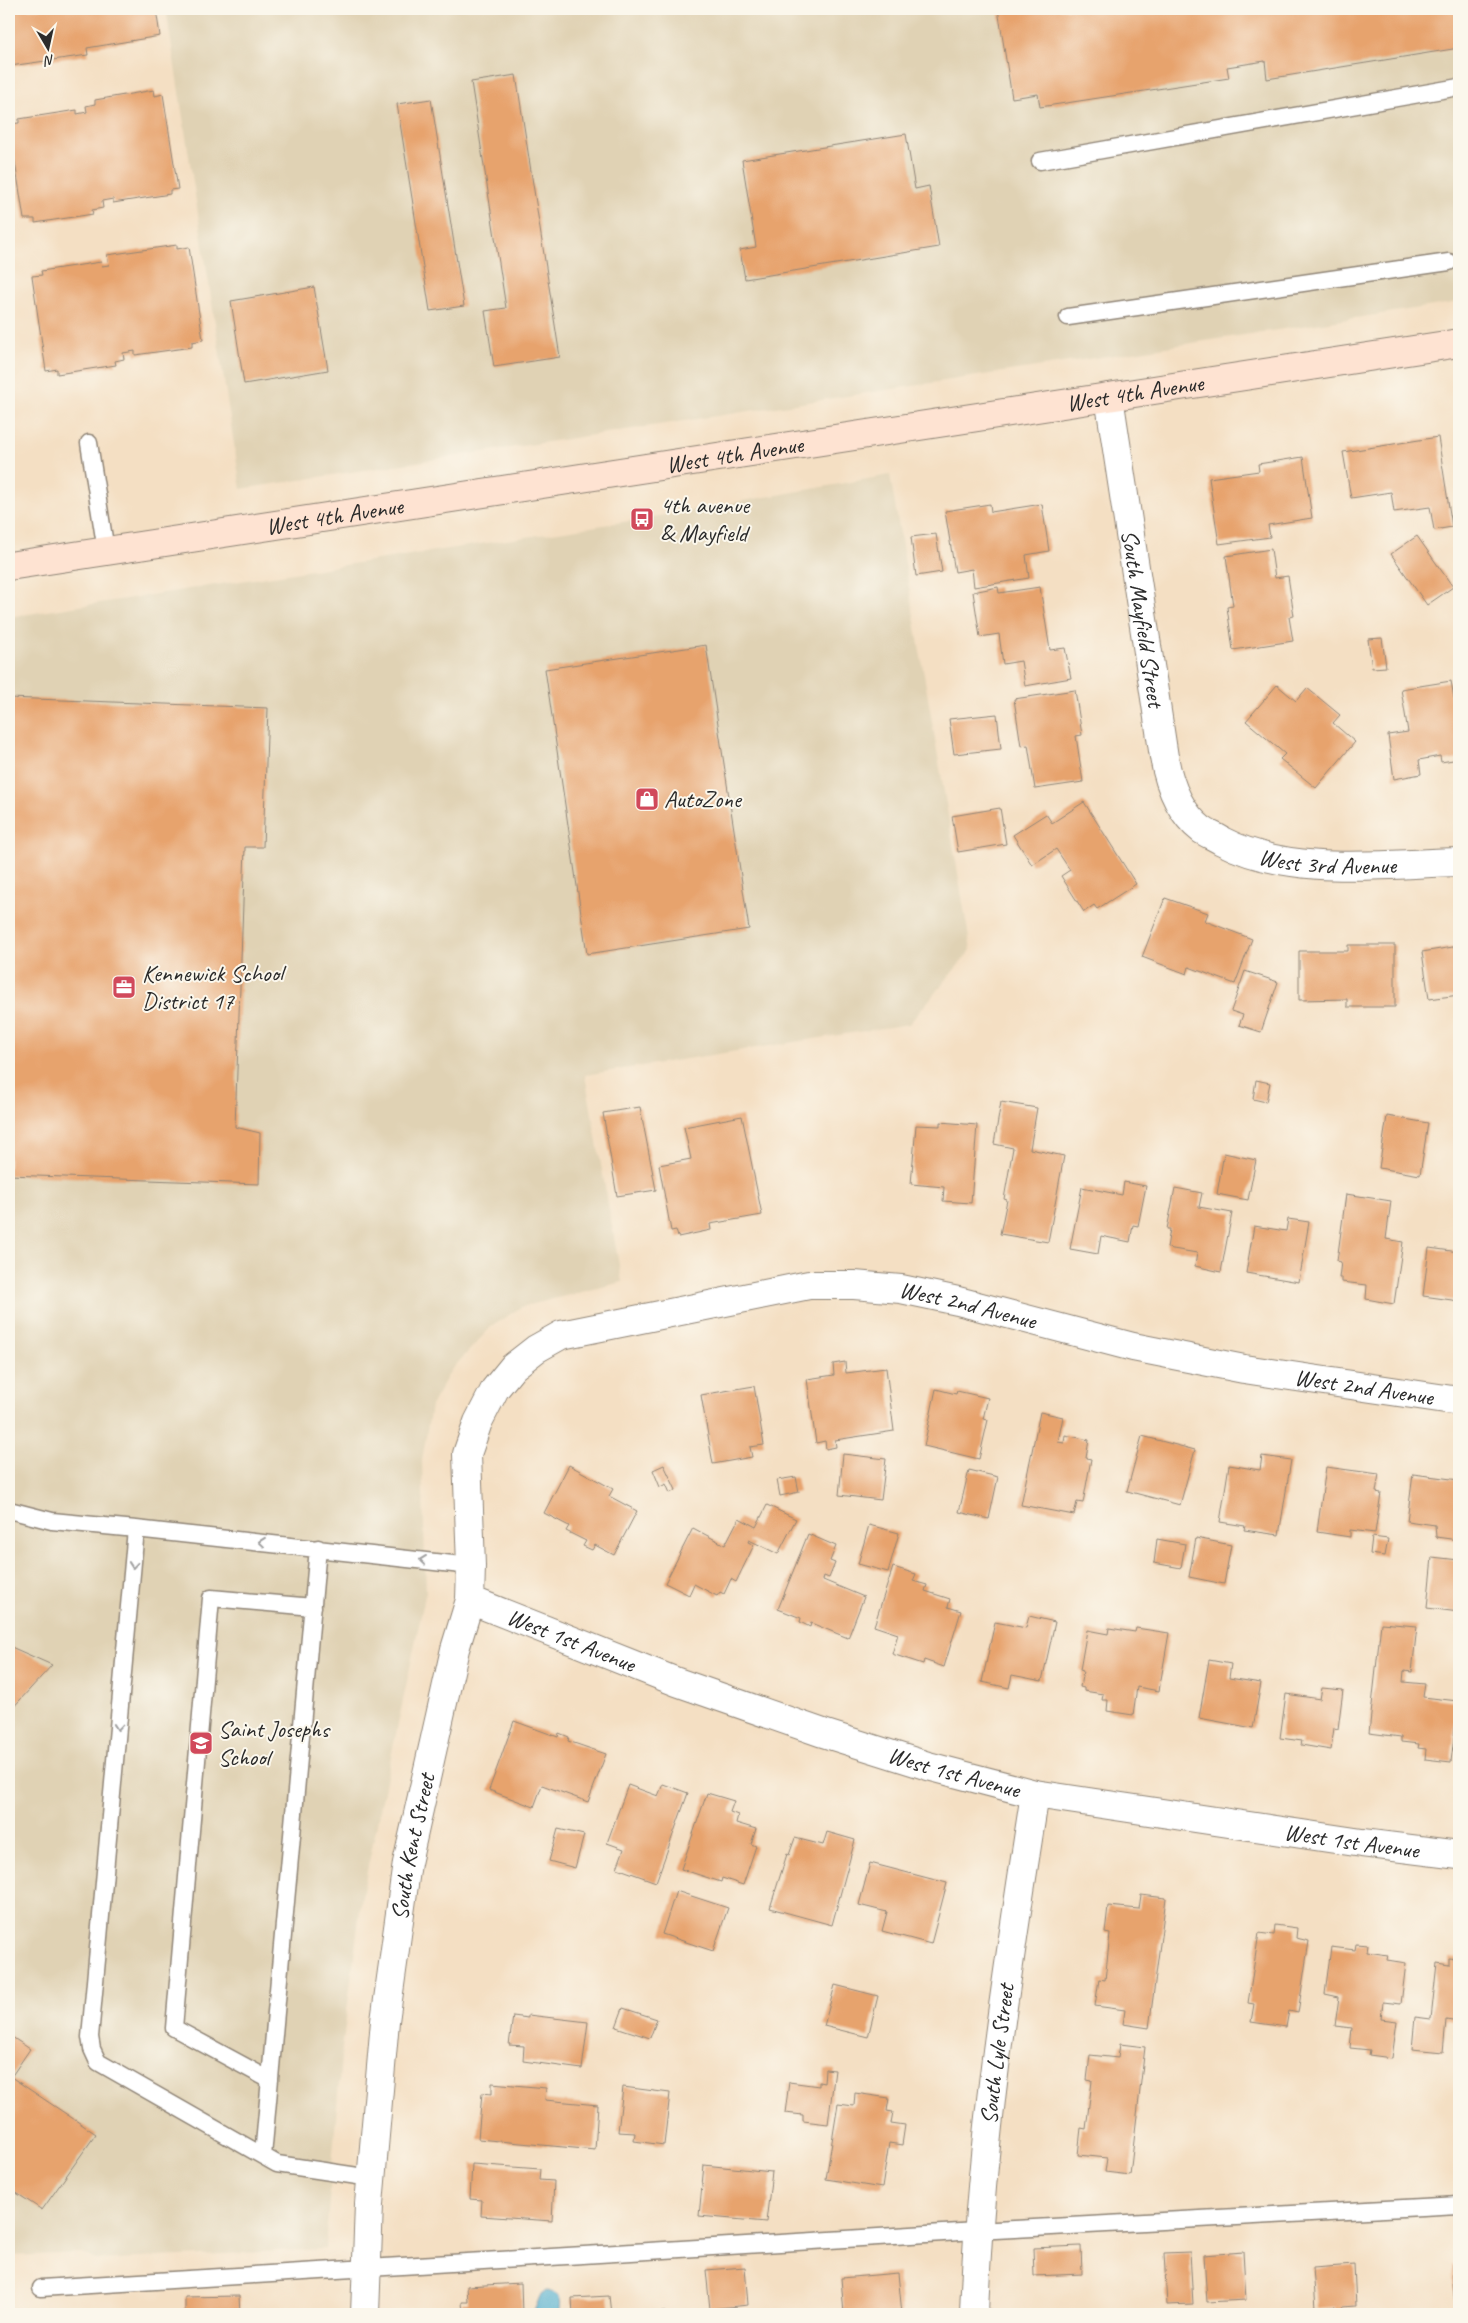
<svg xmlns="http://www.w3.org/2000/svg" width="1468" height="2323" viewBox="0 0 1468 2323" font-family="Caveat,sans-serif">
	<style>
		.built { fill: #e0d2b4 }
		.water { fill: #50aece; stroke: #3e6c7c }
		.building { fill: #e7a36d }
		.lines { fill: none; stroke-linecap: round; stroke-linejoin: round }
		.lane-casing { stroke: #908577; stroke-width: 19 }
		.street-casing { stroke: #908577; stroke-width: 30 }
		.secondary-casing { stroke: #908577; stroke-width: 30 }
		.lane { stroke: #fff; stroke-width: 16 }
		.street { stroke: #fff; stroke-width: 28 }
		.secondary { stroke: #fee3d2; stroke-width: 28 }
		.oneway { stroke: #a0a0a0 }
		.labels { text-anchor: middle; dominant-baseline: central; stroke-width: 4; stroke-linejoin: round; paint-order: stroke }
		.street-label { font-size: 24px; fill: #2b2b2b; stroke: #fbf7ec }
		.poi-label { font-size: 24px; fill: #2b2b2b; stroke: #fbf7ec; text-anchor: start }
	</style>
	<rect width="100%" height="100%" fill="#fbf7ec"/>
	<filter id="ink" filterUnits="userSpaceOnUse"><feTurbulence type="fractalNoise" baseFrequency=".02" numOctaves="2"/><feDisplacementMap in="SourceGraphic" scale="10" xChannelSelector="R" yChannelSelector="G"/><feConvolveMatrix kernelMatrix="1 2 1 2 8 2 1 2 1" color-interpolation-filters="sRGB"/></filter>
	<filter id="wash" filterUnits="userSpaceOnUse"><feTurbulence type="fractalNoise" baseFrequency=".0096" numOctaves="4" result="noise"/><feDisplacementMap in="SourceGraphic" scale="20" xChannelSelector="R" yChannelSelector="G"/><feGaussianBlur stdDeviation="1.12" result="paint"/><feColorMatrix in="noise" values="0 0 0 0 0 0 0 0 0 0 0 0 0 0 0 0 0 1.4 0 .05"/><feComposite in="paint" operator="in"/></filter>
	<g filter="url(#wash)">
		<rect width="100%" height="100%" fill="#f4dfc3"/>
		<path class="built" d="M166,9H1459V302L241,489Z
			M890,475L971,950L909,1024L585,1075L622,1282L521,1307L491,1327L451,1370L431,1406L422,1461L426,1591L362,1895L341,2057L325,2249L95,2260L82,2253L9,2256V617L642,519Z"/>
		<path class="water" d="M546,2291C562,2292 562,2302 559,2314H533L540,2296Z"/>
		<g id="blocks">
			<path class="building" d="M9,9H156L160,36L87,48L88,55L10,66Z
				M998,9H1459V48L1267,79L1265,61L1227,67L1229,78L1040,107L1038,94L1012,98Z
				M516,75L560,357L494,367L485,311L506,308L471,82Z
				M154,90L155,96L163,94L178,189L170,190V194L113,203V199L102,201L103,208L92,210L93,214L35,223V219H24L9,124L19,123V119L77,110V114L87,112L86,106L95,104V100Z
				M431,99L464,306L430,311L397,104Z
				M906,134L915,189L929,186L939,247L745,279L740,250L756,247L742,160Z
				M177,245V249L189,247L203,340L192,342V347L135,355V351L123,353L124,359L115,361L116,365L57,374V369L46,371L32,276L42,275L41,271L101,262L102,266L109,265L107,255Z
				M314,287L328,370L244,384L231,301Z
				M1438,437L1452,527L1434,530L1430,507L1394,512L1391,492L1351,498L1343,452Z
				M1303,457L1312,518L1268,525L1270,537L1219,544L1209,478L1259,471L1258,464Z
				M990,504L991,512L1042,504L1049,551L1026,555L1029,578L974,587L972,569L955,572L945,511Z
				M936,534L942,572L916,576L911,537Z
				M1417,536L1453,587L1427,605L1391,554Z
				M1271,549L1275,578L1288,576L1294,616L1289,617L1293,641L1233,650L1227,607L1233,606L1226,556Z
				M998,587L999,593L1040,587L1050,650L1065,648L1071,678L1025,686L1021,661L1003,664L999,634L980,637L973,592Z
				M1382,638L1386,667L1372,668L1368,639Z
				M706,645L749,929L587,954L545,669Z
				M1451,681L1454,698L1459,697V759L1441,762L1440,756L1419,760L1421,774L1394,779L1388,735L1408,732L1401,689Z
				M1277,685L1296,701L1307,688L1340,715L1333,723L1355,742L1316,788L1280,759L1285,754L1246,721Z
				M1075,690L1082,735L1076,736L1083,782L1035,789L1028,745L1021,746L1014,699Z
				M9,698L268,708L263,847H245L235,1127L260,1133L259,1184L9,1175Z
				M997,714L1001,749L954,754L949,719Z
				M1084,802L1136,884L1097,909L1094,905L1084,912L1061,876L1070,870L1056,849L1032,865L1013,835L1046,814L1052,823Z
				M1000,808L1006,844L958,852L952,816Z
				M1165,898L1208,913L1205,921L1252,939L1235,984L1189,967L1187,974L1142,957Z
				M1348,945H1395V1007H1347V999L1299,1000V951H1348Z
				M1459,946V995L1429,999L1422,952Z
				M1245,971L1278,982L1261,1032L1239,1025L1243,1015L1231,1011Z
				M1256,1080L1270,1083L1266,1102L1253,1099Z
				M1001,1102L1037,1108L1030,1149L1064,1156L1048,1242L1000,1234L1007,1200L1004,1199L1013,1148L994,1144Z
				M640,1107L656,1190L617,1196L603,1113Z
				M742,1116L762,1215L710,1224L711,1230L678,1237L676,1230L671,1231L659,1165L691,1159L684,1127Z
				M1387,1116L1428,1123L1420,1175L1379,1168Z
				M940,1122L977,1125L971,1203L943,1201L944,1187L911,1184L916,1125L940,1126Z
				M1224,1153L1256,1160L1248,1200L1217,1194Z
				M1124,1182L1146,1186L1138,1226L1133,1225L1130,1242L1101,1236L1098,1254L1070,1249L1082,1187L1122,1195Z
				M1175,1188L1202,1193L1199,1207L1232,1213L1221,1272L1195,1266L1197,1253L1167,1248L1170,1229H1167Z
				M1346,1194L1391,1201L1386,1239L1403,1242L1394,1304L1366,1299L1367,1285L1342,1282V1278H1339L1341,1262L1337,1261Z
				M1288,1219L1309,1222L1299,1282L1246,1273L1254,1226L1286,1231Z
				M1429,1248L1459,1252V1301L1423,1296Z
				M845,1362L846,1373L886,1368L894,1431L835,1440L836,1447L826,1449L825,1441L816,1443L807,1379L834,1375L833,1364Z
				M754,1386L764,1445L750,1447L752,1457L713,1464L701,1395Z
				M936,1389L956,1394L957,1391L988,1398L983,1419L988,1420L979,1459L924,1446Z
				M1040,1412L1063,1417L1058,1442L1064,1443L1065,1435L1089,1440L1086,1458L1091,1459L1083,1503L1077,1502L1074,1515L1021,1505Z
				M1142,1436L1195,1450L1180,1505L1127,1491Z
				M843,1454L886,1459L881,1500L839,1495Z
				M1262,1456L1291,1460L1279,1535L1244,1530L1245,1526L1220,1522L1229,1465L1260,1470Z
				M569,1465L613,1489L609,1496L637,1511L614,1555L595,1545L592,1550L583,1546L586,1541L566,1531L569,1526L544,1513Z
				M664,1465L676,1490L670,1493L666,1484L660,1487L653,1470Z
				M1326,1467L1379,1474L1376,1492L1381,1493L1375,1533L1350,1530V1537L1317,1532Z
				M969,1470L998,1477L989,1519L959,1512Z
				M1413,1474L1459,1480L1458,1540L1436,1537L1435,1525L1407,1521Z
				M796,1477L799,1492L780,1496L777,1480Z
				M767,1505L796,1519L778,1554L749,1540L748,1542L754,1545L736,1582L731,1579L724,1594L720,1592L717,1596L694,1584L689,1595L665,1583L693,1528L725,1545L739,1518L756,1527Z
				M869,1525L899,1533L888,1572L858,1564Z
				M808,1534L836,1546L830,1561L835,1563L829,1578L824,1576L823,1580L864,1597L848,1638L811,1623L810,1627L800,1622L801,1618L778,1609Z
				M1372,1537L1388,1539L1385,1556L1370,1554Z
				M1196,1538L1231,1545L1224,1584L1189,1577Z
				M1157,1539L1185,1544L1181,1568L1154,1563Z
				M1432,1557L1459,1560V1612L1427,1608Z
				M893,1567L916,1574L913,1581L927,1585L925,1591L950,1599L948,1607L961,1611L944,1667L924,1660L923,1664L892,1654L898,1634L874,1626Z
				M1029,1616L1055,1622L1042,1681L1012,1675L1009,1688L982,1682L995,1622L1026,1628Z
				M1381,1623L1417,1626L1412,1672L1404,1671L1403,1682L1425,1684L1423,1697L1458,1701L1451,1762L1425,1759L1426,1749L1418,1748L1419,1744L1401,1742V1737L1369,1733Z
				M1109,1628L1135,1632L1136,1628L1169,1633L1159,1691L1137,1687L1133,1715L1107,1711L1108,1700H1102L1103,1694L1084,1691V1688L1080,1687L1083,1671L1080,1670L1087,1630L1108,1634Z
				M9,1646L52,1665L9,1712Z
				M1209,1660L1231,1664L1229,1678L1261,1683L1253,1728L1199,1718Z
				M1322,1688L1343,1690L1338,1729L1334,1728L1331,1750L1301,1745L1302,1741L1280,1738L1286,1694L1320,1699Z
				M514,1721L558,1737L559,1733L569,1737L568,1741L606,1754L588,1802L542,1785L534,1807L489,1790Z
				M663,1784L688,1793L656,1882L617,1868L624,1849L607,1843L628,1785L658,1796Z
				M707,1793L734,1801L730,1812L738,1815L736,1823L756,1829L751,1844L756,1846L743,1885L722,1878L721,1882L681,1869Z
				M558,1829L584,1835L575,1868L549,1861Z
				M827,1832L855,1840L832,1925L770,1908L787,1854L789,1855L795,1838L823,1845Z
				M870,1863L947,1883L931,1944L882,1931L887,1912L859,1905Z
				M676,1891L728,1908L713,1951L662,1934Z
				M1141,1895L1166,1898L1149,2028L1123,2024L1125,2010L1095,2006L1099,1979L1105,1980L1110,1934L1105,1933L1108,1906L1139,1909Z
				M1275,1925L1297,1928L1296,1938L1309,1941L1298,2013L1289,2011L1286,2027L1251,2022L1254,2004L1248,2003L1259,1933L1274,1935Z
				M1356,1944L1368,1945L1367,1952L1388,1955L1387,1960L1406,1963L1401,2004L1383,2002L1381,2019L1397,2021L1392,2058L1369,2055L1370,2050L1350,2048L1352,2028L1335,2026L1339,1997L1325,1994L1331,1947L1355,1950Z
				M1449,1958L1459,1959V2022L1446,2020L1443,2052L1412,2049L1415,2017L1431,2019L1437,1963L1449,1965Z
				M835,1985L878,1996L868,2037L824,2026Z
				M623,2008L657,2019L650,2038L616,2027Z
				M528,2015L588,2022L582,2069L523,2061L524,2046L509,2045L513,2016L528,2018Z
				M9,2035L30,2049L11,2077L96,2134L42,2210L9,2188Z
				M1120,2044L1145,2047L1130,2175L1105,2172L1107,2158L1078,2155L1081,2128L1086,2129L1092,2081L1087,2080L1090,2055L1118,2058Z
				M825,2069L835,2070L828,2124L803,2121V2115L785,2113L789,2082L819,2086V2082L824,2083Z
				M492,2083L546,2088L545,2100L598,2105L595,2150L478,2139L482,2093L492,2094Z
				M623,2087L670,2093L664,2145L634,2141L635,2133L618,2132Z
				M855,2093L889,2098L887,2111L893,2112L891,2123L905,2125L902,2145L889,2143L882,2188L826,2179L838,2104L854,2106Z
				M472,2164L540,2169L539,2180L554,2181L552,2221L481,2216L482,2200L470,2199Z
				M704,2165L772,2172L766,2222L699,2216Z
				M1081,2246L1082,2274L1034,2276L1033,2248Z
				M1190,2252L1193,2304L1167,2305L1164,2253Z
				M1243,2252L1246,2300L1207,2302L1204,2255Z
				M1354,2265L1356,2306L1343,2307V2314H1335V2307L1316,2308L1313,2268Z
				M1452,2265H1459V2307L1455,2308Z
				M745,2267L748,2305L710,2309L706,2270Z
				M898,2273L902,2314H844L841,2278Z
				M521,2283L522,2314H463L462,2302H468L467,2286Z
				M239,2296L240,2314H185V2297Z
				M609,2296L611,2314H573L572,2298Z
				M1217,2311V2314H1202V2312Z
				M665,2312L666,2314H650V2313Z"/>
		</g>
	</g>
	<g filter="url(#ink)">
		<use href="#blocks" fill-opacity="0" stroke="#908577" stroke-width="1"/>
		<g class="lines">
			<g class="lane-casing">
				<path id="lane" d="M1040,161L1459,87
					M1068,317L1449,262
					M89,443L106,551
					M9,1510L52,1521L136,1529
					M270,2080L174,2028L211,1598L313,1607
					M263,2156L318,1548
					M371,2178L277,2164L98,2062L92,2049L90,2037L136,1529L471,1566
					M41,2288L976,2231L1459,2205"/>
			</g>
			<g class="street-casing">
				<g id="street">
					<path id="s1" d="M1109,397L1164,757C1169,785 1179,812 1202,830C1208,834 1216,837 1222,841C1291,877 1384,864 1459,862"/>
					<path id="s2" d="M470,1600L677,1682L823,1733L928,1766L1035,1794L1362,1843L1459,1855"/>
					<path id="s3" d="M365,2314L369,2204L385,2021L407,1863L455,1649L470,1600L471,1566L467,1454L478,1422L495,1389L513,1367L536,1349L561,1335L809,1285H854L901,1289L958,1301L1133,1347L1244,1369L1459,1401"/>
					<path id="s4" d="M974,2314C980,2140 1008,1967 1035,1794"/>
				</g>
			</g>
			<g class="secondary-casing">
				<g id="secondary">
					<path id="s5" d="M9,566L1459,343"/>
				</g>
			</g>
			<use href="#lane" class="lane"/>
			<use href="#street" class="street"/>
			<use href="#secondary" class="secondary"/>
		</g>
		<defs><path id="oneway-chevron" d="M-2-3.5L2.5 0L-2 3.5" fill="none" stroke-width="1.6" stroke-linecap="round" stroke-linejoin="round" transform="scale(1.25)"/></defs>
		<g class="oneway">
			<use href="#oneway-chevron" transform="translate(262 1542) rotate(-174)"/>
			<use href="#oneway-chevron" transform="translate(423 1560) rotate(-173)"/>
			<use href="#oneway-chevron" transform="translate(133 1565) rotate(95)"/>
			<use href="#oneway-chevron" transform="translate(118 1727) rotate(95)"/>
		</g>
	</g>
	<defs>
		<g id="bus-square" transform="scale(1.25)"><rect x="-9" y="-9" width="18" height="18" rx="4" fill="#d1495b" stroke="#fbf7ec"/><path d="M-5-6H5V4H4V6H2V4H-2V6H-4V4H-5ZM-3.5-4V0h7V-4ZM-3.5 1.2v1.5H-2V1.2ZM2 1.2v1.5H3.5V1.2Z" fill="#fff"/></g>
		<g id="shop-square" transform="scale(1.25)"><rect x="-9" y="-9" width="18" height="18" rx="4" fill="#d1495b" stroke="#fbf7ec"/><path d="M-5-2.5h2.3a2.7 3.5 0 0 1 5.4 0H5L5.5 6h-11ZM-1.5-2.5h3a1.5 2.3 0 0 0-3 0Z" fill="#fff"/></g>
		<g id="office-square" transform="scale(1.25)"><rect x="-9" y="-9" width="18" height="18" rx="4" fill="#d1495b" stroke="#fbf7ec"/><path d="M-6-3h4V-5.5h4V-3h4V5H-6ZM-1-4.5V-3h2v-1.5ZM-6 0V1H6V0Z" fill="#fff"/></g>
		<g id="school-square" transform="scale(1.25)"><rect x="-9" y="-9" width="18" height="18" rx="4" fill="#d1495b" stroke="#fbf7ec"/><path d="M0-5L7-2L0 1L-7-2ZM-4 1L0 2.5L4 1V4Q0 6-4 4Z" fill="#fff"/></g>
	</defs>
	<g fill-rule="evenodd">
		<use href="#bus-square" x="642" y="519"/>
		<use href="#shop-square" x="647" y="799"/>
		<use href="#office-square" x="124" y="987"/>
		<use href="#school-square" x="201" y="1743"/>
	</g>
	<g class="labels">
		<g class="street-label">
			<text stroke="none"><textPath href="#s5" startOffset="1139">West 4th Avenue</textPath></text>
			<text stroke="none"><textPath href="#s5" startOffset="734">West 4th Avenue</textPath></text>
			<text stroke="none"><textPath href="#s5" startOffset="329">West 4th Avenue</textPath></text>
			<text stroke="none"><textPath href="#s1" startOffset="224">South Mayfield Street</textPath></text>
			<text stroke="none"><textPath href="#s1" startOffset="580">West 3rd Avenue</textPath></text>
			<text stroke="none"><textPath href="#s3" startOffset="1441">West 2nd Avenue</textPath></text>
			<text stroke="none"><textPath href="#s3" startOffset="1846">West 2nd Avenue</textPath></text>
			<text stroke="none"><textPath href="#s2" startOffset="109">West 1st Avenue</textPath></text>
			<text stroke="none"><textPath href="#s2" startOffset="514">West 1st Avenue</textPath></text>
			<text stroke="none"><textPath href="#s2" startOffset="918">West 1st Avenue</textPath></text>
			<text stroke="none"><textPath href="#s3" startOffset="470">South Kent Street</textPath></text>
			<text stroke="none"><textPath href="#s4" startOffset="261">South Lyle Street</textPath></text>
		</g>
		<g class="poi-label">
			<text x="660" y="505">4th avenue<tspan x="660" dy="28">&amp; Mayfield</tspan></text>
			<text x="664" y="799">AutoZone</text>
			<text x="142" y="973">Kennewick School<tspan x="142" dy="28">District 17</tspan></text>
			<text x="218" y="1729">Saint Josephs<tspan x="218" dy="28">School</tspan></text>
		</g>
	</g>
	<rect width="1468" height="2323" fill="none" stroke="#fbf7ec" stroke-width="30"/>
	<g transform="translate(48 48) rotate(171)" stroke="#fbf7ec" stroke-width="4" paint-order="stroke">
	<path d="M0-4L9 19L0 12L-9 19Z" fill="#2b2b2b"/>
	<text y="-8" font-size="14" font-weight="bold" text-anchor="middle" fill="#2b2b2b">N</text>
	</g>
</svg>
